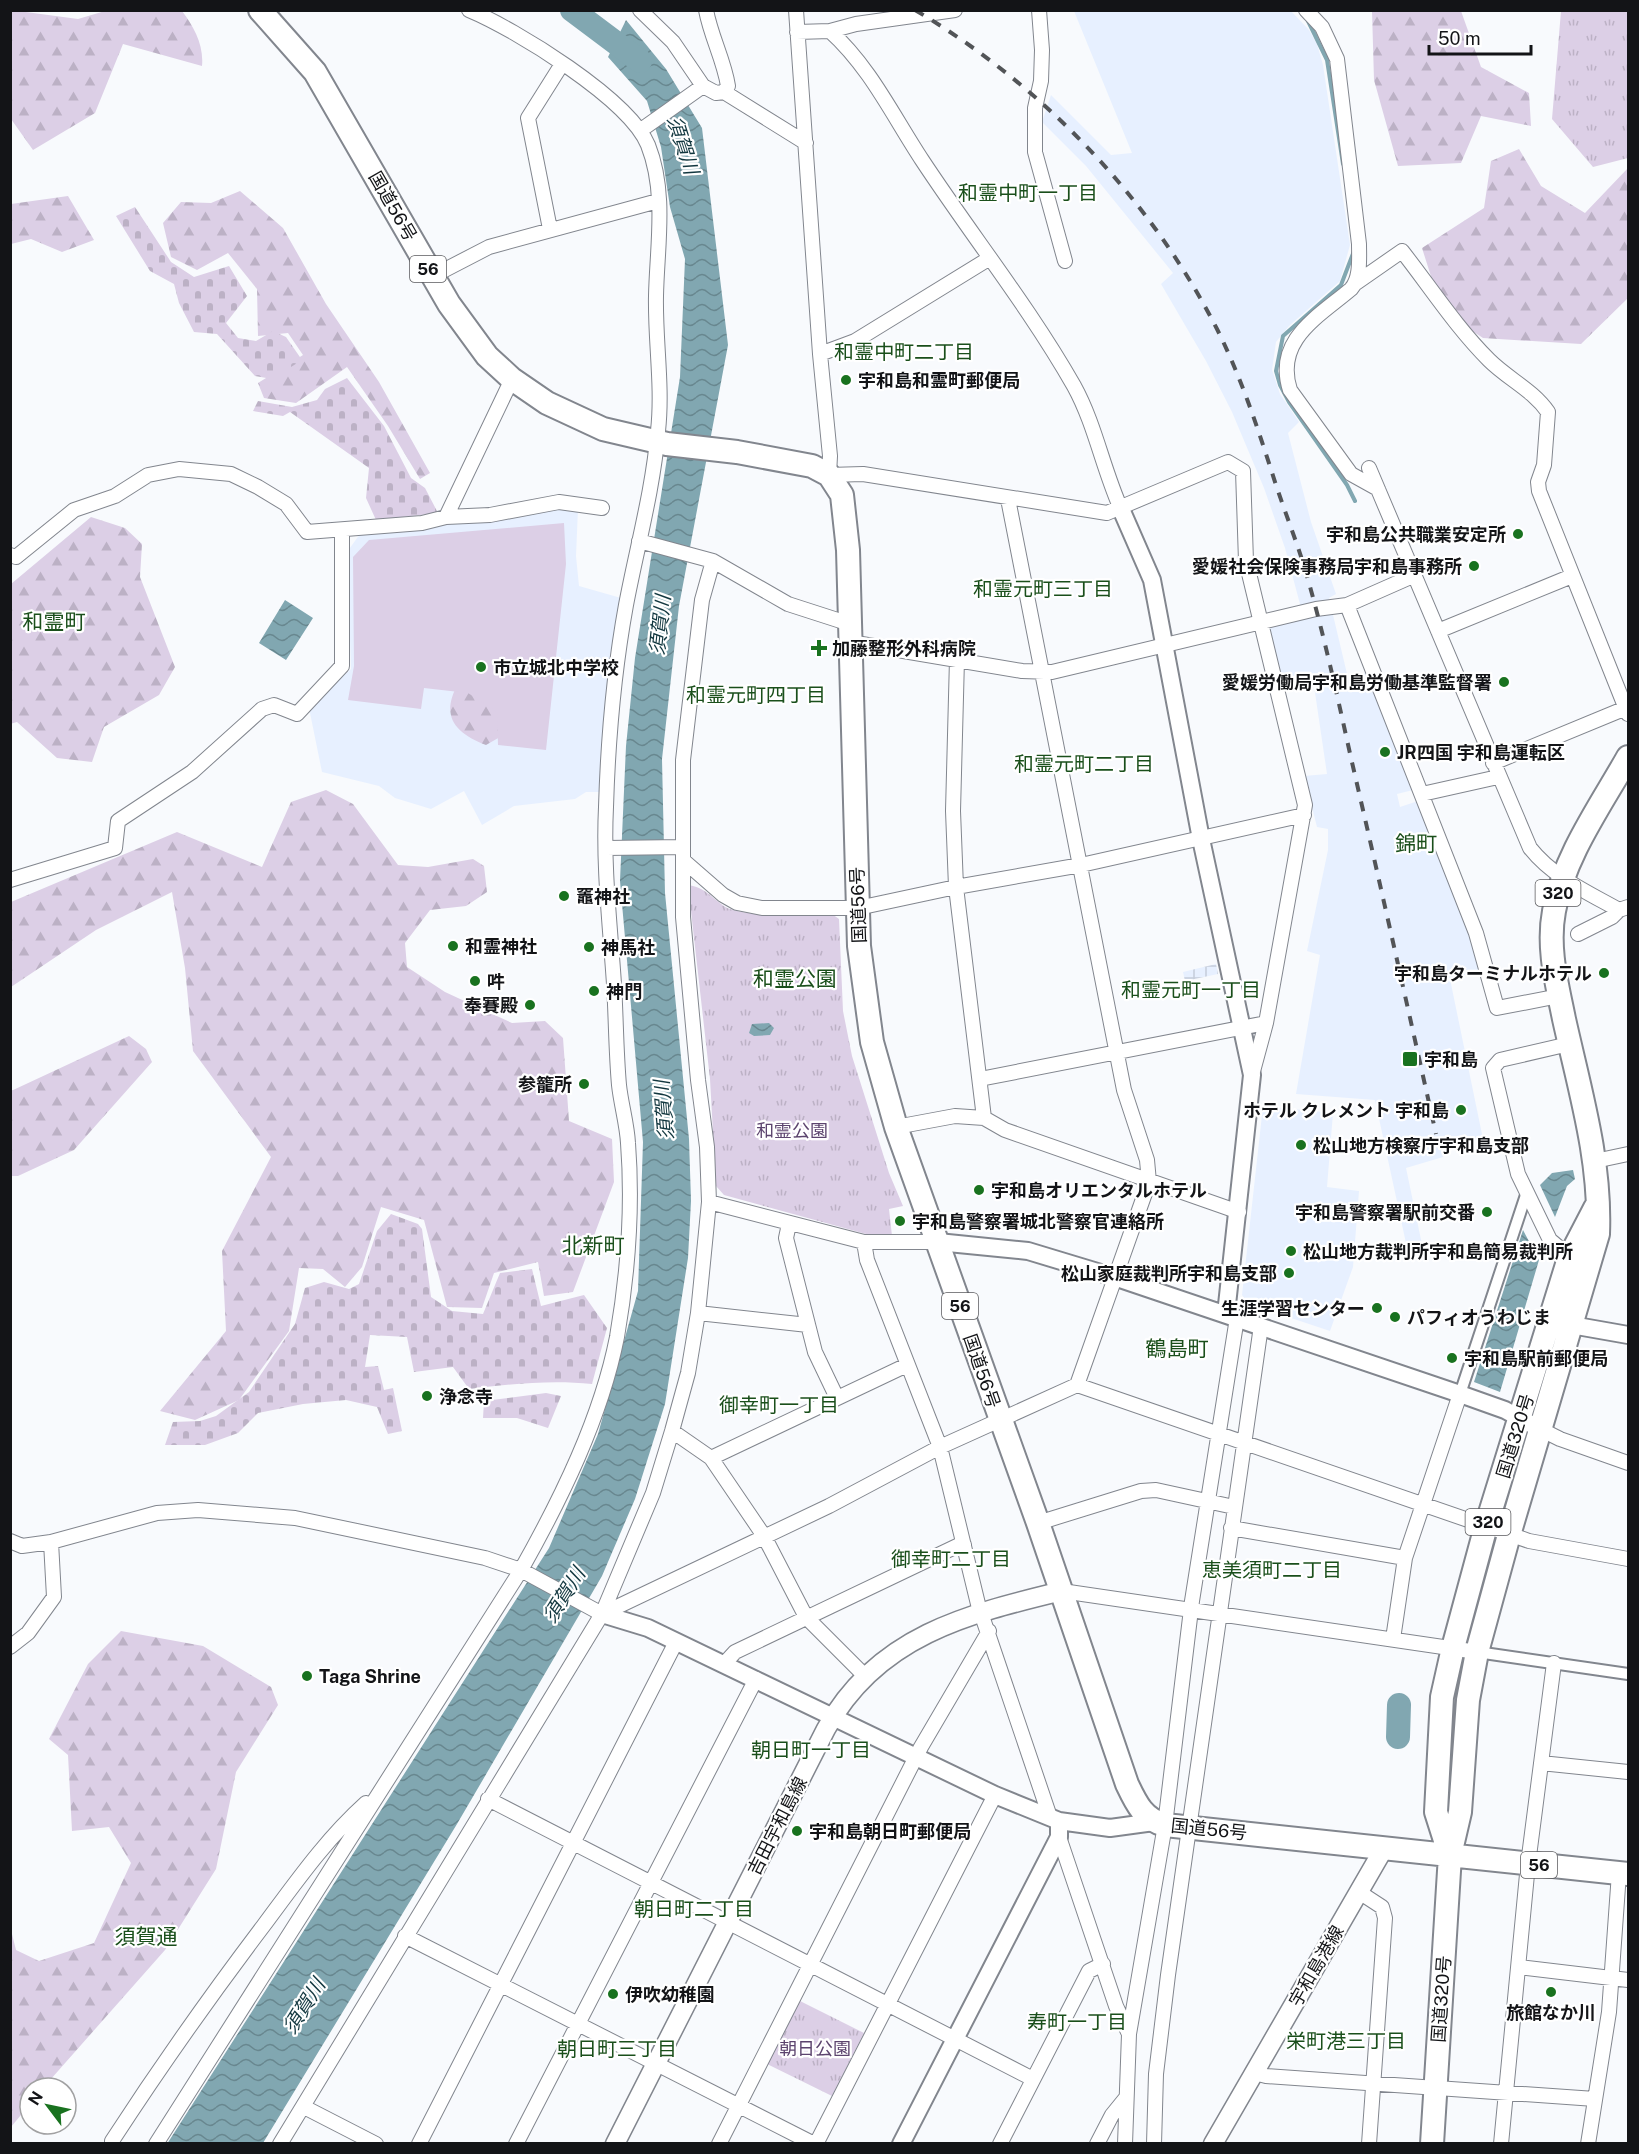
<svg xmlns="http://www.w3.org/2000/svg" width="1639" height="2154" viewBox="0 0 1639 2154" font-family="'Public Sans','Noto Sans JP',sans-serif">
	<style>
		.built { fill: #e7f0ff }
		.industrial { fill: url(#industrial-grid) }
		.forest { fill: url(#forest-firs) }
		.cemetery { fill: url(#cemetery-stones) }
		.park { fill: url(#park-tufts) }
		.garden { fill: #dccfe6 }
		.water { fill: url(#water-waves) }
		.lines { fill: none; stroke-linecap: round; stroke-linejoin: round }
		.stream { stroke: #81a7b1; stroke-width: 4 }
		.river { stroke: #81a7b1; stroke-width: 24 }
		.pedestrian-casing { stroke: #82868e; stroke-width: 14 }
		.minor-casing { stroke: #82868e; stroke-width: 16 }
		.tertiary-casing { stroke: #82868e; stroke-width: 20 }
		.secondary-casing { stroke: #82868e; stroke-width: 21 }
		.trunk-casing { stroke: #82868e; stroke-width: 26 }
		.pedestrian { stroke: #fff; stroke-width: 10 }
		.minor { stroke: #fff; stroke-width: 14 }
		.tertiary { stroke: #fff; stroke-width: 16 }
		.secondary { stroke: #fff; stroke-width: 18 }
		.trunk { stroke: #fff; stroke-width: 22 }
		.rail { stroke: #525457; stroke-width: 4; stroke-dasharray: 10 10; stroke-linecap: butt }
		.poi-dot { fill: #19721f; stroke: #fff; stroke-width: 2 }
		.labels { text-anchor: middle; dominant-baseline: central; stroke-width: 4.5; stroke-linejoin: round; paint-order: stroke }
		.shield { fill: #fff; stroke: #5a5a5d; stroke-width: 1.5 }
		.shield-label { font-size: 16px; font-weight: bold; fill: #131417 }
		.street-label { font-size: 18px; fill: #131417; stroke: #fff }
		.poi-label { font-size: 18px; font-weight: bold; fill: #131417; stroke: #fff; text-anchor: start }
		.park-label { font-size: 18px; fill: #5c446e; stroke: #fff }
		.water-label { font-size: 20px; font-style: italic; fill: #12373f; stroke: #fff }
		.neighbourhood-label { font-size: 20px; fill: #1a4f1b; stroke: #fff }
		.quarter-label { font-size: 21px; fill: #1a4f1b; stroke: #fff }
	</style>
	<defs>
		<pattern id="industrial-grid" width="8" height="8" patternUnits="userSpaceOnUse" patternTransform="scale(1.5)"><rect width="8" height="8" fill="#e7f0ff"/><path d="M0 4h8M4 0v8" fill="none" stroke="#c5cdda"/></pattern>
		<pattern id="forest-firs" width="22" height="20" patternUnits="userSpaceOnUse" patternTransform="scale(1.5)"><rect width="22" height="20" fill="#dccfe6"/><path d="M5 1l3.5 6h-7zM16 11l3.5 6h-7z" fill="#bcb1c5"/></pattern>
		<pattern id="cemetery-stones" width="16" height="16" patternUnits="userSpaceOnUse" patternTransform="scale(1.5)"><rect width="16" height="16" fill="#dccfe6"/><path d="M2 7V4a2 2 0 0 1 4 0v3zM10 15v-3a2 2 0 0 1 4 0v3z" fill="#bcb1c5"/></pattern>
		<pattern id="park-tufts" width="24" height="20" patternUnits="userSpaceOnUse" patternTransform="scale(1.5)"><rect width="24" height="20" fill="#dccfe6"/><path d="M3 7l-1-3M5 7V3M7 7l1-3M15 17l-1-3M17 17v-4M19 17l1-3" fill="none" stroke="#bcb1c5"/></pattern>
		<pattern id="water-waves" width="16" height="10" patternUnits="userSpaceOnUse" patternTransform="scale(1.5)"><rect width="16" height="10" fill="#81a7b1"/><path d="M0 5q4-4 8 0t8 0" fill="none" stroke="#68878f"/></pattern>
	</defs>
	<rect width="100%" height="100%" fill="#f8fafd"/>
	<path class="built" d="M1074,11H1291L1309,30L1317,44L1323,65L1350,245L1340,281L1289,326L1276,342L1272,370L1280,394L1299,422L1288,433L1311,522L1336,594L1329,598L1348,678L1367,672L1413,790L1397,794L1400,807L1418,801L1464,914L1480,971L1450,979L1483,1139L1442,1149L1443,1157L1406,1168L1424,1254L1409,1257L1375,1100L1296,1094L1320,955L1307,951L1328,850V829L1317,827L1304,776L1327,774L1313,679L1282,686L1269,626L1304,619L1285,548L1264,488L1232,412L1206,361L1161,284L1173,273L1086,166L1042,122L1051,95L1111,155L1132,153Z
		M560,507L578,509L576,556L579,586L621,598L602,792H586L575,799L514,806L482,825L464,791L431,809L395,798L379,786L322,772L309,708L351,669L347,552L360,534L499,519Z
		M1263,1106L1333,1113L1327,1187L1359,1191L1353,1267L1330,1331L1249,1304L1242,1295Z"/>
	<path class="industrial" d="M1216,964L1218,974L1185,981L1183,972Z"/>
	<path class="forest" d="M11,10L78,19L105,11H182C194,27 204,45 202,66L123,44L95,113L33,150L11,119Z
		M1372,11H1461L1481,67L1529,93L1531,126L1481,116L1461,163L1398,166L1374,80Z
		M1519,149L1541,186L1585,213L1628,168V298L1581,344L1483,338L1442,311L1422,248L1484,208L1491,161Z
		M240,191L283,228L326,304L379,382L430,473L420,479L388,426L347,367L296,403L264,398L258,383L303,355L288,333L258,336L257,289L228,253L197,270L171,257L163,223L181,202L211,203Z
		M68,196L94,240L62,252L31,239L11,244V204Z
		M91,517L125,528L142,544L140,577L175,667L159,695L104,727L92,762L57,758L17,722L10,724L11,584Z
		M458,684H471L507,721L500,737L486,745C455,733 440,716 458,684Z
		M326,790L353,804L398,865L428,867L473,859L484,866L487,892L466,906L430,910L405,943L407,967L445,992L512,1023L545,1021L563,1038L569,1121L612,1139L614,1182L573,1292L544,1296L538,1262L494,1273L482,1308L447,1307L424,1220L381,1207L362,1267L345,1287L323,1269L299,1268L289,1331L239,1400L195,1420L160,1411L226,1331L222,1251L271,1157L193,1051L185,968L172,892L96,930L11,987V902L177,832L262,867L291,802Z
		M129,1036L146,1049L152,1062L74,1150L18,1176H11V1091Z
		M121,1631L203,1646L271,1687L278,1705L236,1772L216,1869L165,1950L43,2088H30V2104L11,2127V1930L16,1950L39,1961L94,1943L131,1863L109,1827L72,1831L68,1755L49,1739L88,1664Z"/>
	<path class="cemetery" d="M135,207L171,262L194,277L229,266L247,296L226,323L238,338L256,341L273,331L286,337L302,360L272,379L255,376L217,334L194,332L179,303L174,284L150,271L116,216Z
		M347,378L384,426L411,478L425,488L438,513L376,520L366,498L369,468L290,412L283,416L253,411L258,401L292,407L317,400L325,389Z
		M391,1214L418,1224L422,1229L431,1297L452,1311L483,1314L500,1273L532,1269L541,1306L584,1295L607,1328L592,1384C550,1380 511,1384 469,1389L453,1367L414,1372L407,1337L370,1335L365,1367L378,1366L384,1390L393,1388L402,1431L388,1434L377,1407L346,1400L303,1404L258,1413L238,1433L205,1445H165L173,1422L200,1421L216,1416L249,1392L295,1324L305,1288L324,1282L349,1289L359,1284L377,1231Z
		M546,1393L561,1396L548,1428L517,1418H483L484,1401Z"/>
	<path class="park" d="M1561,11H1628V158L1593,167L1552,119Z
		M688,885C710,888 717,906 733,910C764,918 800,914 832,914L839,919L843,1011L852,1056L889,1173L903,1206L889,1209L892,1236L877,1237L724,1195L716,1186L710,1079Z
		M798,2000L864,2033L832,2096L765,2063Z"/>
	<path class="garden" d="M564,523L566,564L546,750L498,745L497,712L468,693L424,688L421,709L348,700L354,666L353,557L369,540Z"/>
	<path class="water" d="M626,20L666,69L702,128L728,345L679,606L662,759L665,893L689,1139L691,1201L688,1258L665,1404L635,1499L602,1576L457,1824L263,2143L167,2144L549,1548L598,1434L638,1291L643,1142L620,881L626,746L635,658L680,377L685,259L670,207L661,147L647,101L608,57Z
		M285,600L313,618L286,660L259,643Z
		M769,1023L774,1028L770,1035L754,1036L749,1033L752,1024Z
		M1573,1170L1575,1179L1567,1186L1555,1217L1540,1185L1552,1173Z
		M1523,1230L1539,1260L1500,1392L1474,1382Z"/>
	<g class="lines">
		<path class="stream" d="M1308,21L1327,60L1343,164
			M1354,251L1341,285L1283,336L1276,371L1280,385L1289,402L1347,485L1355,501"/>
		<path class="river" d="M572,10L640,61
			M1398,1737L1399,1705"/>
		<g class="pedestrian-casing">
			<path id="pedestrian" d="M1460,1394L1527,1192
				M1477,1652L1628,1674"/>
		</g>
		<g class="minor-casing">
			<path id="minor" d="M640,10L673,42L703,86L716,93L724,92
				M706,10C711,37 724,60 728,86L724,92L806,143
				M796,10L820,354L830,456L829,475L863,474L1107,513L1228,462L1243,471L1246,561L1305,805L1266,1023L1252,1075
				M1039,10L1042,50L1041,81L1035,108V152L1065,261
				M1306,10L1322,27L1337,59L1359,244C1359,258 1361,278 1351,289C1318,317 1274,340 1290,390L1351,474L1378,489
				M830,31C870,67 893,116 922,160C972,236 1029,307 1074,386C1095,424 1103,469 1121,509
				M797,32L830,31L856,24L955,10
				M641,130L703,86
				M550,229L528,118L562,64
				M433,276L489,247L658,201
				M1356,283L1402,251C1431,288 1456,327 1489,360C1508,379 1533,390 1548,412L1544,465L1538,482L1539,491L1628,714
				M820,354L855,341L990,258
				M1369,468L1530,848C1553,877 1587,892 1619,910L1628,907
				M1008,499L1124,1090L1147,1160L1149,1182L1077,1385
				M446,517L512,379
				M639,541L713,561L788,604L850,624
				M10,555L16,557L74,510L115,496L148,475L179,469L231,474L258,487L286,504L307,532L422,523L446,517L490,515L559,502L602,508
				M1347,605L1476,933L1497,1008L1559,996
				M1438,631L1572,576
				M850,642L1022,671L1052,672L1316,609L1347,605L1415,575
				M957,659L953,811L956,887L984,1118
				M1493,763L1626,708
				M1422,794L1498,777
				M606,848L683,847
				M684,861L723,895L737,903L762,908H858L956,887L1081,865L1304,815
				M10,880L115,848L118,821L192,772L262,709L274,705L297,714L342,666V530
				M1578,934L1612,917L1619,910
				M1569,1044L1500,1060L1493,1068L1518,1174L1550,1240L1575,1261
				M980,1079L1266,1023
				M896,1127L955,1116L984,1118L1005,1130L1239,1212
				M1595,1161L1628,1154
				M709,1202L864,1242H938
				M789,1224L786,1238L815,1352L837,1398
				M864,1242L867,1260L940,1447L978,1604L1050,1817
				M698,1313L808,1325
				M1540,1429L1560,1439L1628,1463
				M672,1431L711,1458L907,1365
				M711,1458L764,1536L806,1617L866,1677
				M1038,1523L1141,1491L1156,1490L1234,1507
				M1231,1528L1405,1558
				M10,1541L22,1546L51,1542
				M1062,1591L1477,1652
				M602,1614L829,1506L940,1447L1077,1385L1529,1541L1628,1559
				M1393,1639L1405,1558L1460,1394
				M10,1647L28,1633L54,1597L51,1542L157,1513L198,1510L295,1518L485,1558L521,1570L602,1614
				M724,1664L735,1652L957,1546L964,1545
				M1541,1763L1628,1772
				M488,1799L1033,2079
				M1059,1837L1116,2006L1129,2034
				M1359,1892L1382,1907L1385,1918L1369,2144
				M405,1936L814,2144
				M1519,1967L1628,1980
				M1254,2073L1266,2076L1595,2099
				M304,2107L376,2144
				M113,2144L112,2141C160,2067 211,1995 264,1925C296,1882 326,1839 366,1803
				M156,2144L521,1570C561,1499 601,1418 617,1337C628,1273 633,1208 628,1143C627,1124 621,1104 619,1085C616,1051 616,1017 614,984C610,924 603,866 606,807C608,740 614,671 626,605C637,547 653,490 658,431C663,386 655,341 656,296C657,246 667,193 648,145C629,99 515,29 469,10
				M280,2144L602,1614L653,1493L672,1431L688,1373L698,1313L709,1202L707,1147L698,1080L683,917V760L702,600L713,561
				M419,2144L676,1642
				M516,2144L756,1679
				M719,2144L921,1747L989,1631
				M816,2144L995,1795
				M1000,2144L1089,1971L1103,1964
				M1097,2144L1112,2115L1125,2099
				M1125,2144L1129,2034L1165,1825L1192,1601L1237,1318
				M1154,2144L1156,2074L1168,1975L1261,1326
				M1501,2144L1528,1864L1554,1663
				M1588,2144L1609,2012L1619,1873"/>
		</g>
		<g class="tertiary-casing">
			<path id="tertiary" d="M1121,509L1152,580L1201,839L1252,1075L1226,1314
				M938,1242L1028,1251L1114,1277L1460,1394L1505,1410L1540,1429
				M1560,1323L1628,1335
				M602,1614L648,1628L995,1795L1059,1821L1110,1828L1154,1822
				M901,2144L1059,1837V1821"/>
		</g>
		<g class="secondary-casing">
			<path id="secondary" d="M615,2144L826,1729C877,1636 967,1614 1062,1591
				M1213,2144L1383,1850"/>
		</g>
		<g class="trunk-casing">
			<path id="trunk" d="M260,10L315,72L449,304L487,356L512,379L547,403L603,429L667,444L737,452L812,466L829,475L842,495L848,550L859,946L872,1042L896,1127L1038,1523L1127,1784C1136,1803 1143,1819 1165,1825L1628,1874
				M1449,1853L1436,1812L1442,1697L1453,1648L1486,1526L1569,1258L1595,1208
				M1432,2144L1450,1855L1460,1812L1468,1700L1477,1652L1509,1535L1598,1234C1601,1160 1580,1091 1564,1019C1557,984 1547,948 1554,911C1564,856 1601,805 1628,757"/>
		</g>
		<use href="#pedestrian" class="pedestrian"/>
		<use href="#minor" class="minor"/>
		<use href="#tertiary" class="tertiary"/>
		<use href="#secondary" class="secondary"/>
		<use href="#trunk" class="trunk"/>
		<path class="rail" d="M915,10C1042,85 1150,198 1217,329C1242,379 1259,432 1276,485C1287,518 1300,550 1309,583C1325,640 1338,699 1351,758C1380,883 1408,1009 1436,1134"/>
	</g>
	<g class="poi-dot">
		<circle cx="846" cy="380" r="6"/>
		<circle cx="1518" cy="534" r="6"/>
		<circle cx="1474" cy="566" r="6"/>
		<path d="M816 639h6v6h6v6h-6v6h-6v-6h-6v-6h6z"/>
		<circle cx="481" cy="667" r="6"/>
		<circle cx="1504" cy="682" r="6"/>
		<circle cx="1385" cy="752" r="6"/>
		<circle cx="564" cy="896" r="6"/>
		<circle cx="453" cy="946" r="6"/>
		<circle cx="589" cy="947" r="6"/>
		<circle cx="1604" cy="973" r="6"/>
		<circle cx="475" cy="981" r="6"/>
		<circle cx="594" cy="991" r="6"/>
		<circle cx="530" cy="1005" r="6"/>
		<rect x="1402" y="1051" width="16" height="16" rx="3"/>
		<circle cx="584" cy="1084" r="6"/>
		<circle cx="1461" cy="1110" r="6"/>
		<circle cx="1301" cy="1145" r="6"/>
		<circle cx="979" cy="1190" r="6"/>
		<circle cx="1487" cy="1212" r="6"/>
		<circle cx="900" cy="1221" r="6"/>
		<circle cx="1291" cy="1251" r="6"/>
		<circle cx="1289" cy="1273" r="6"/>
		<circle cx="1377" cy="1308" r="6"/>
		<circle cx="1395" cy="1317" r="6"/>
		<circle cx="1452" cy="1358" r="6"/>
		<circle cx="427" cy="1396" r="6"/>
		<circle cx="307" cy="1676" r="6"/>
		<circle cx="797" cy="1831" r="6"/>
		<circle cx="1551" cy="1992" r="6"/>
		<circle cx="613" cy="1994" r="6"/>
	</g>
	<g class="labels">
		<g class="shield">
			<rect x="410" y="256" width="36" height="26" rx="4.5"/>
			<rect x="1535.5" y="880" width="45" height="26" rx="4.5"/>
			<rect x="942" y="1293" width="36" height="26" rx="4.5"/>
			<rect x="1465.5" y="1509" width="45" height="26" rx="4.5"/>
			<rect x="1521" y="1852" width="36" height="26" rx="4.5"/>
		</g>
		<g class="shield-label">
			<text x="428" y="269">56</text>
			<text x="1558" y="893">320</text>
			<text x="960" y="1306">56</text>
			<text x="1488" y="1522">320</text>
			<text x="1539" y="1865">56</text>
		</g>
		<g class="street-label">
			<text transform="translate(393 206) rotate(60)">国道56号</text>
			<text transform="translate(858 905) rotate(-92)">国道56号</text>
			<text transform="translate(982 1371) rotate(71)">国道56号</text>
			<text transform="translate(1515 1436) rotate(-73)">国道320号</text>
			<text transform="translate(777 1826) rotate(-63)">吉田宇和島線</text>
			<text transform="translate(1209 1829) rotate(6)">国道56号</text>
			<text transform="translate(1316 1966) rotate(-60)">宇和島港線</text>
			<text transform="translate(1441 1999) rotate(-86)">国道320号</text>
		</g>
		<g class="poi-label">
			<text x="858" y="380">宇和島和霊町郵便局</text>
			<text x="1506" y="534" text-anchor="end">宇和島公共職業安定所</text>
			<text x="1462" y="566" text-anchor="end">愛媛社会保険事務局宇和島事務所</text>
			<text x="832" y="648">加藤整形外科病院</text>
			<text x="493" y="667">市立城北中学校</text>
			<text x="1492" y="682" text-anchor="end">愛媛労働局宇和島労働基準監督署</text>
			<text x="1397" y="752">JR四国 宇和島運転区</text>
			<text x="576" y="896">竈神社</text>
			<text x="465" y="946">和霊神社</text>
			<text x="601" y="947">神馬社</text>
			<text x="1592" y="973" text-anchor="end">宇和島ターミナルホテル</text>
			<text x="487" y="981">吽</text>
			<text x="606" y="991">神門</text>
			<text x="518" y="1005" text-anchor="end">奉賽殿</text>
			<text x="1424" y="1059">宇和島</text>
			<text x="572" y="1084" text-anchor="end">参籠所</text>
			<text x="1449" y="1110" text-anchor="end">ホテル クレメント 宇和島</text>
			<text x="1313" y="1145">松山地方検察庁宇和島支部</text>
			<text x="991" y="1190">宇和島オリエンタルホテル</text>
			<text x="1475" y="1212" text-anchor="end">宇和島警察署駅前交番</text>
			<text x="912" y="1221">宇和島警察署城北警察官連絡所</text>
			<text x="1303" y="1251">松山地方裁判所宇和島簡易裁判所</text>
			<text x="1277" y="1273" text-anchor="end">松山家庭裁判所宇和島支部</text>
			<text x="1365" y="1308" text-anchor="end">生涯学習センター</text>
			<text x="1407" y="1317">パフィオうわじま</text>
			<text x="1464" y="1358">宇和島駅前郵便局</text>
			<text x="439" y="1396">浄念寺</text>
			<text x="319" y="1676">Taga Shrine</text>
			<text x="809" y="1831">宇和島朝日町郵便局</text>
			<text x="625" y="1994">伊吹幼稚園</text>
			<text x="1551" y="2012" text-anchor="middle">旅館なか川</text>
		</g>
		<g class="park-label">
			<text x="792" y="1130">和霊公園</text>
			<text x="815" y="2048">朝日公園</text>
		</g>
		<g class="water-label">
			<text transform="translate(683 145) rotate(72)">須賀川</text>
			<text transform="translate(660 625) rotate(-84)">須賀川</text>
			<text transform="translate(664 1110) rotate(-95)">須賀川</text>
			<text transform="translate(564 1595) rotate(-58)">須賀川</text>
			<text transform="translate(304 2006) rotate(-58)">須賀川</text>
		</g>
		<g class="neighbourhood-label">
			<text x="1028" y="193">和霊中町一丁目</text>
			<text x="904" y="352">和霊中町二丁目</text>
			<text x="1043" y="589">和霊元町三丁目</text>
			<text x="756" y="695">和霊元町四丁目</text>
			<text x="1084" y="764">和霊元町二丁目</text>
			<text x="1191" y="990">和霊元町一丁目</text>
			<text x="779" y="1405">御幸町一丁目</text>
			<text x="951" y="1559">御幸町二丁目</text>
			<text x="1272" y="1570">恵美須町二丁目</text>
			<text x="811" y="1750">朝日町一丁目</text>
			<text x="694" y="1909">朝日町二丁目</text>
			<text x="1077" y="2022">寿町一丁目</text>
			<text x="1346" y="2041">栄町港三丁目</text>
			<text x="617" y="2049">朝日町三丁目</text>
		</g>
		<g class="quarter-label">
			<text x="54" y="621">和霊町</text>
			<text x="1416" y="843">錦町</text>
			<text x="795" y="978">和霊公園</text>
			<text x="593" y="1245">北新町</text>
			<text x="1177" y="1348">鶴島町</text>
			<text x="146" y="1936">須賀通</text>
		</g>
	</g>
	<rect width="1639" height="2154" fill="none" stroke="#131417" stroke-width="24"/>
	<g transform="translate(48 2106) rotate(302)"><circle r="28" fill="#ffffff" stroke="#a1a1a2" stroke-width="1.5"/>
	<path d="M0-4.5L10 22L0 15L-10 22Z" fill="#19721f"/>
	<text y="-9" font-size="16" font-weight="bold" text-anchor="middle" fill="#131417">N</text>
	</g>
	<path d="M1429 45v9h102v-9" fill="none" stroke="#131417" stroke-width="3"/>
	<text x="1438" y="45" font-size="18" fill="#131417" stroke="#ffffff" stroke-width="4.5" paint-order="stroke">50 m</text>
</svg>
